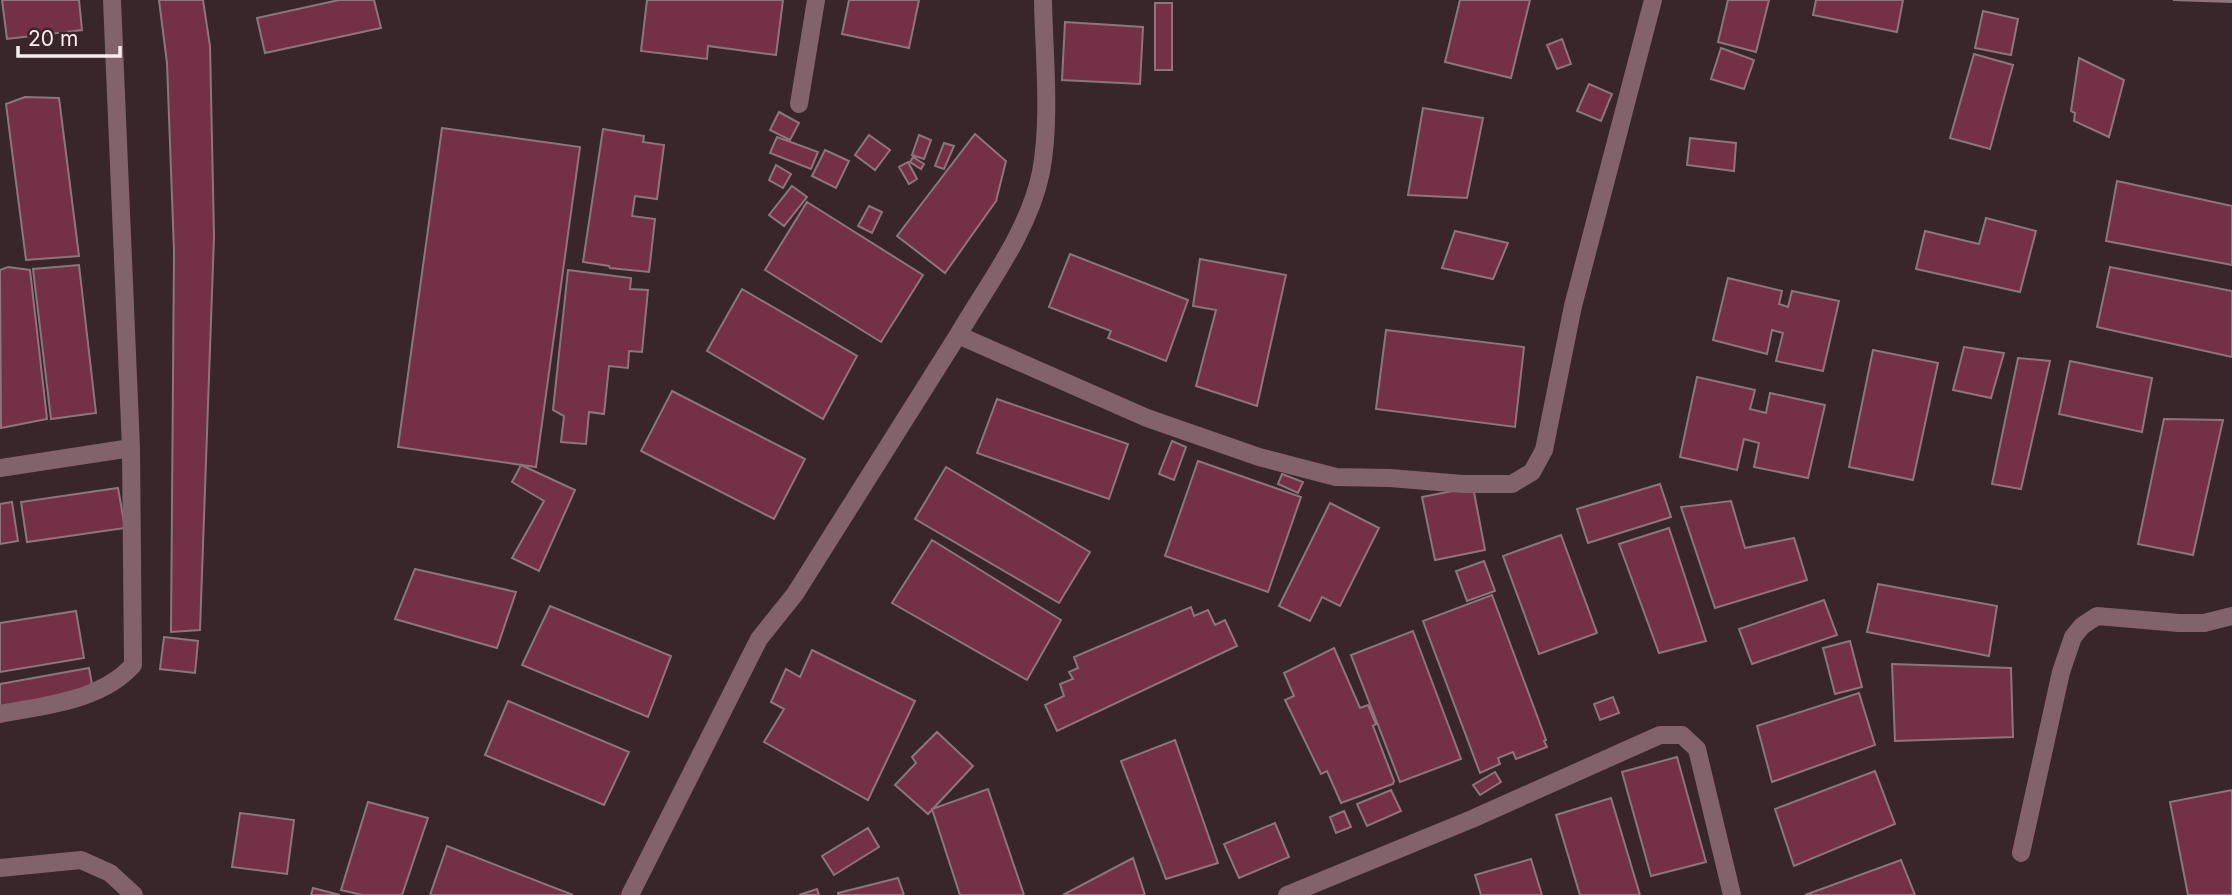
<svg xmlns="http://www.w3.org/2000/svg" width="2232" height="895" viewBox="0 0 2232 895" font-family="Inter,sans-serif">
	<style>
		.building { fill: #733047; stroke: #8c767c; stroke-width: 2 }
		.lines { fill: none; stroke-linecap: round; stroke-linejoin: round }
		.minor { stroke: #82626b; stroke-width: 18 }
	</style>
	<rect width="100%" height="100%" fill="#38262b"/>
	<path class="building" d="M2,0H79L82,30L7,39Z
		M159,0H203L210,46L214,236L200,630L171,632L174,251L167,63Z
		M339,0H374L381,28L265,53L257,18Z
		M647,0H783L776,55L708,46L707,59L641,51Z
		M849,0H919L909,48L842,34Z
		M1460,0H1530L1511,78L1445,62Z
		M1728,0H1769L1756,52L1718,42Z
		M1816,0H1903L1897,32L1813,15Z
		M2173,0H2232V2Z
		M1155,3H1172V70H1155Z
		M1983,11L2018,19L2011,55L1975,48Z
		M1065,22L1143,27L1140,84L1062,80Z
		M1562,39L1571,64L1557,69L1547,45Z
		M1721,48L1754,60L1744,89L1711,79Z
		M1974,54L2013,65L1990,149L1950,138Z
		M2079,58L2124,80L2109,137L2074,121L2075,113L2071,111Z
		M1589,84L1612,94L1601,121L1577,111Z
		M25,97L59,98L79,256L26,260L6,104Z
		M1423,108L1483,118L1467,198L1408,195Z
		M779,112L799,123L790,140L770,130Z
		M442,128L580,147L536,467L398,447Z
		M603,129L644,136L643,142L664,145L657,199L635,196L632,216L655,219L649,272L610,268L609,266L583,262Z
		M975,134L1006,161L996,201L945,273L897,236Z
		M869,135L890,150L875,170L855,155Z
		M919,135L931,140L924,159L912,155Z
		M777,137L818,152L811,169L770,153Z
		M1690,138L1736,143L1734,171L1687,165Z
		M944,143L954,146L944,169L935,166Z
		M825,150L849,161L836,188L812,176Z
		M913,157L924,164L921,169L910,162Z
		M908,162L917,179L909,184L899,167Z
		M776,165L791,174L783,188L769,180Z
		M2117,181L2232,206V265L2106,241Z
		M792,186L807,197L784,226L769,215Z
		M807,202L923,275L881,342L765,270Z
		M869,206L882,212L872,233L858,226Z
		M1986,218L2036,231L2020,292L1916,269L1925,231L1979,244Z
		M1455,231L1508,243L1493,279L1442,268Z
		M1070,254L1188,300L1166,361L1108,338L1111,331L1049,307Z
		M1200,259L1286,275L1257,406L1196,386L1216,310L1193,306Z
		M79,265L96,413L51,419L33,269Z
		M8,267L30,270L47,419L1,428L0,270Z
		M2110,267L2232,291V357L2097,327Z
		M568,270L631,278L630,289L648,290L642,352L629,351L628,368L609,366L604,414L589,412L586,444L561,442L564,416L553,410Z
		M1728,278L1782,291L1779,304L1788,307L1792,291L1839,301L1823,371L1776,361L1783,333L1772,330L1767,354L1713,340Z
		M742,289L857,356L823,419L707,351Z
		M1386,330L1524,347L1515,427L1376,409Z
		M1964,347L2004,353L1991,398L1953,390Z
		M1873,350L1938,363L1913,480L1849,467Z
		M2018,358L2050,361L2021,489L1992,484Z
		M2070,361L2152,378L2142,432L2059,414Z
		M1697,377L1755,390L1750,409L1766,413L1770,393L1825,405L1808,478L1754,467L1759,443L1744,439L1737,470L1680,457Z
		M672,391L805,459L774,519L641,451Z
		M997,399L1128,444L1109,499L977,453Z
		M2164,419L2223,420L2193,555L2138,544Z
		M1172,441L1186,447L1174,480L1159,474Z
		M1198,461L1301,497L1268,592L1165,556Z
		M521,465L575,490L539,571L512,558L544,501L512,482Z
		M946,467L1090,552L1059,603L915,519Z
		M1282,474L1303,482L1298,493L1278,484Z
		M1660,484L1671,517L1588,543L1577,509Z
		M1473,487L1485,550L1435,560L1422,497Z
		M118,488L125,528L27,542L21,502Z
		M1731,501L1745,548L1794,538L1807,580L1715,608L1681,507Z
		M12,502L18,541L0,544V504Z
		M1330,503L1379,528L1340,606L1322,597L1310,621L1279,606Z
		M1669,528L1706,641L1659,653L1619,544Z
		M1561,535L1597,633L1539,654L1503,556Z
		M932,540L1061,620L1027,680L892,603Z
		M1484,561L1495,591L1467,601L1456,571Z
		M415,569L516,592L497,648L395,619Z
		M1878,584L1997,606L1989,656L1867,632Z
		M1492,595L1546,740L1544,741L1547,747L1516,759L1513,752L1498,758L1500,764L1480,773L1423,621Z
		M1824,600L1837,635L1752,664L1739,629Z
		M550,606L671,656L648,717L522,665Z
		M1191,607L1194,616L1208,610L1215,625L1225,620L1237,646L1057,731L1045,705L1064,696L1060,684L1073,679L1069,672L1078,668L1074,657Z
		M76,611L84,658L0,672V623Z
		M1413,631L1461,759L1400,782L1351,655Z
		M164,637L198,641L195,673L160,669Z
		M1850,641L1862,687L1835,694L1823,648Z
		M1334,648L1360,708L1368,705L1376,724L1373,726L1394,781L1393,784L1341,803L1327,771L1321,774L1285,700L1294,696L1284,673Z
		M812,650L915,701L868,800L764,742L784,709L771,702L786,669L800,677Z
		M1892,664L2011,668L2013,737L1895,741Z
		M89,668L93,690L0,707V684Z
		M1859,693L1875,745L1772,782L1757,726Z
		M1613,697L1619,713L1600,720L1594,704Z
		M508,701L629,752L604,805L485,755Z
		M937,732L973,766L928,814L895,785L916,763L912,757Z
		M1175,740L1218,863L1166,879L1121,761Z
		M1677,757L1706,862L1651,876L1622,772Z
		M1875,771L1895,824L1794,866L1775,809Z
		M1495,772L1501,782L1480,795L1473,785Z
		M988,789L1024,895H960L932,809Z
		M1391,790L1401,811L1367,826L1357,804Z
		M2232,790V895H2188L2170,802Z
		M1611,798L1640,895H1580L1556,815Z
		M368,802L428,818L402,895H362L341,890Z
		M1344,811L1351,827L1336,833L1330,817Z
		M240,813L294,820L287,874L232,867Z
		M1275,823L1289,857L1239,878L1224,844Z
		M868,828L879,847L834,875L822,856Z
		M447,846L573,895H430Z
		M1133,858L1145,895H1063Z
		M1531,859L1542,895H1481L1475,875Z
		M1901,860L1915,895H1805Z
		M898,878L904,895H838V893Z
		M313,888L340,895H311Z
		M817,889L819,895H799Z"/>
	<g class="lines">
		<path class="minor" d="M799,104L816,0
			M958,335C988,284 1029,231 1041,172C1051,119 1044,55 1043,0
			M0,468L131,448
			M0,714C45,705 101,701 133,665L131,448L112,0
			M2021,853L2061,672L2073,637L2082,626L2097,616L2179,623H2204L2232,616
			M0,868L81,860L110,873L134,895
			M630,895L759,639L795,594L958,335L1147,418L1259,457L1336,477L1390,478L1463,484H1512L1532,472L1544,450L1573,306L1653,0
			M1287,895L1472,819L1660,735H1682L1697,749L1732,895"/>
	</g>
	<path d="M18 46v10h102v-10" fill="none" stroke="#faedf1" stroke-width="3.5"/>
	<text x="28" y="46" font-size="21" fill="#faedf1" stroke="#38262b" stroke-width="5" paint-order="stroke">20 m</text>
</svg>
